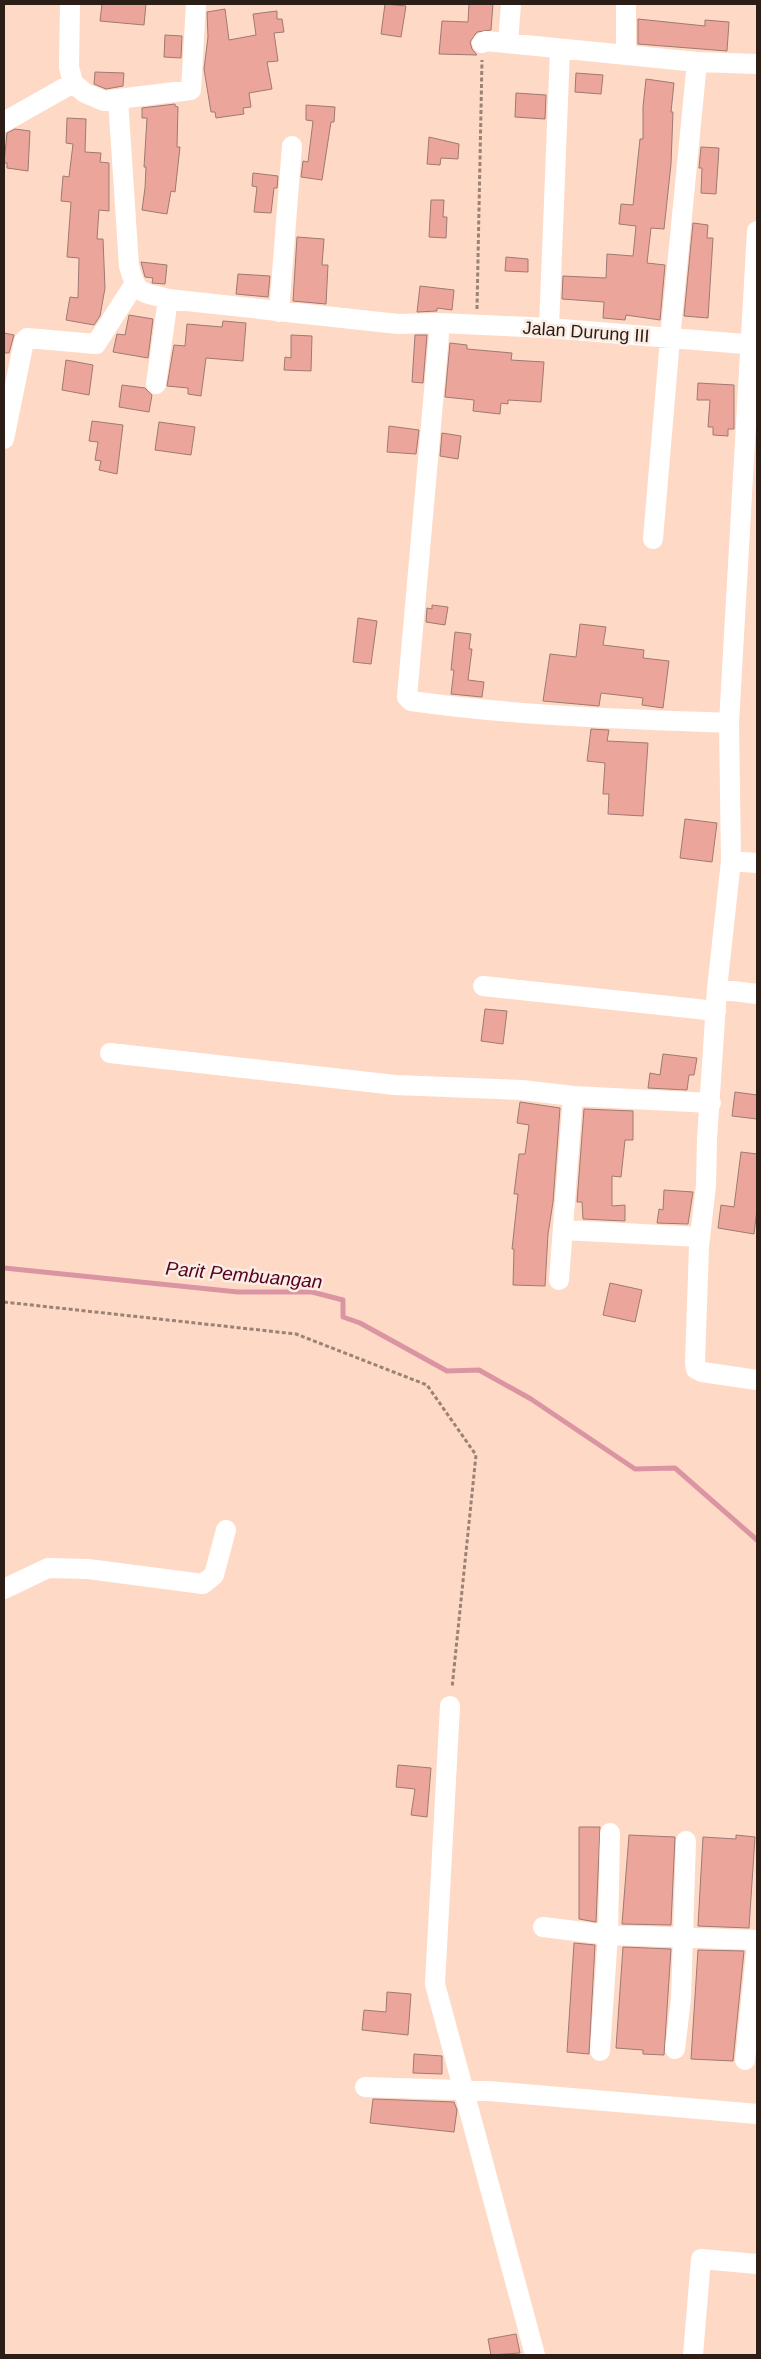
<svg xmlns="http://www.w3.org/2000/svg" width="761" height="2359" viewBox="0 0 761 2359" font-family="Arial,sans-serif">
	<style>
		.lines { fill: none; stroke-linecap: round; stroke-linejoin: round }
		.stream { stroke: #db95a2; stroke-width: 5 }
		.building { fill: #eca59a; stroke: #9f7973 }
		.path { stroke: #9b8274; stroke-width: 3; stroke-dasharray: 4 2.5; stroke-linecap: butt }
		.minor { stroke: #fff; stroke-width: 20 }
		.labels { text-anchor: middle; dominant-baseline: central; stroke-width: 5; stroke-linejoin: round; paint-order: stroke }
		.street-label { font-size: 18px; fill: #2b1e17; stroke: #fbece4 }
		.water-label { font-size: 19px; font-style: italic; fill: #550020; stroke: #fbece4 }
	</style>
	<rect width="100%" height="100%" fill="#fedac6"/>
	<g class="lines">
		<path class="stream" d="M4,1268L238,1292H312L343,1300V1317L360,1323L447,1371L479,1370L531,1399L635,1469L675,1468L757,1540"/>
	</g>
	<path class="building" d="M102,4H146L144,25L100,21Z
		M385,4L406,6L401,37L381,34Z
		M469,4H493L491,30L477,32L470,42L472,49L477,55L439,54L442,21L468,22Z
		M225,9L229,40L256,35L253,14L277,11V19H282L284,32L274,33L278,61L267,62L272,89L249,93L251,107L243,108L244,114L216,118L215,112H211L204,69L208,37L207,12Z
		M638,19L705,26V20L729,22L727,51L638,44Z
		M165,35L182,36L181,58L164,57Z
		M95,72L124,73L123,86L106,89L94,84Z
		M576,73L603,75L601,94L575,92Z
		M646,79L674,83L671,112H673L671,164L664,229L651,228L647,263L665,265L660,320L626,315L625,320L603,318L604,302L562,299L563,276L606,278L607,254L633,256L636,226L619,224L621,204L633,205L640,139H643V107Z
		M516,93L546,95L545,119L515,117Z
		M175,104V106L178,107L177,147H180L175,192L171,191L167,214L142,210L145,188L146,167H144L147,118H142V108Z
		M306,105L335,107L334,122H331L322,180L301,177L303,161L308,162L313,121L306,120Z
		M67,118L86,119L85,152L101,153L100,162L109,163V211L99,210L97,239H103L105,288L100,316L94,325L66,320L70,297L78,298L79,258L67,257L71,202L61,201L63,176L69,177L73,144L66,143Z
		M15,129L30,131L28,171L7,168V163H4L7,133Z
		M429,137L459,144L458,159L441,158L440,165L427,164Z
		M701,147L719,148L716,194L701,193L702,168H699Z
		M253,173L278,176L277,188H274L271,213L254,212L257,187L252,186Z
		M431,200H444L443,217H447L446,238L429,237Z
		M693,223L708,225L707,238H713L708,318L684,316Z
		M297,237L324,239L322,265H328L326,304L293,301Z
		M506,257L528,259V272L505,271Z
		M141,262L167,265L165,284L152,283L153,278L145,277Z
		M238,274L270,276L268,297L236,294Z
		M420,286L454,290L452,310L437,308V311L417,312Z
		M129,315L153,319L148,358L113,352L117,334L125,335Z
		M223,321L246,323L243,361L206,358L201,396L188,394V388L167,386L174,345L185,346L187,324L222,327Z
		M4,333L14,335L9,353H4Z
		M291,335L312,336L311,371L284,370L285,357L291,358Z
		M415,335H427L423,383L412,382Z
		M450,343L467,345V349L512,353L511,360L544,362L541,402L508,400V404L501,403L500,414L473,411L474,400L445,397Z
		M66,360L93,365L89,395L62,390Z
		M698,383L734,385V429H728V436L713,435V427H708L710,400H697Z
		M122,385L145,388L152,395L149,412L119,407Z
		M92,421L123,425L117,474L99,470L101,461L95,460L98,442L89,441Z
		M159,422L195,427L191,455L155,450Z
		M389,426L419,430L416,454L387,452Z
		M442,433L461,436L458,459L440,456Z
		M432,605L448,607L445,625L426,622L427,608L432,609Z
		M358,618L377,621L371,664L353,662Z
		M580,624L606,627L603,645L644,650L643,658L669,661L663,708L642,705L643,698L601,693L599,706L543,701L550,654L576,657Z
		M455,632L471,634L469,649H472L468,680L484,682L482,697L451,694L454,670H451Z
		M591,729L609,730L607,741L648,743L643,816L608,814L609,794H603L605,763L587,761Z
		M685,819L717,823L712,862L680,858Z
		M485,1009L507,1011L503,1044L481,1041Z
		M663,1054L697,1058L694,1075H689L687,1090L648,1088L650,1073L660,1075Z
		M735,1092L757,1095V1119L732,1116Z
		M520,1102L560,1108L553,1202L548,1234L545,1286L513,1285L514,1249H512L518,1194H514L519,1154H525L529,1125L517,1123Z
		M584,1109L633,1111V1140H625L621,1177L612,1176V1206L625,1205V1221L583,1219L582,1202H577Z
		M741,1152L757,1154V1209L754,1234L718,1228L721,1205L734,1207Z
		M664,1190L693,1192L688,1224L657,1223L659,1209L663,1210Z
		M610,1283L642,1290L635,1322L603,1315Z
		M398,1765L431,1768L427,1817L411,1815L415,1789L396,1787Z
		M579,1827H600L596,1922L579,1919Z
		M629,1835L675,1837L671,1925L622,1924Z
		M736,1835L755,1837L749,1928L698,1926L703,1837L736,1839Z
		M574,1943L595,1945L589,2054L567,2052Z
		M623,1947L671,1949L664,2055L643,2054V2050L616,2048Z
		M698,1950L744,1951L733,2061L691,2059Z
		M387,1992L411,1994L408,2035L362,2030L364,2010L386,2012Z
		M414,2054L442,2056V2074L413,2073Z
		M373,2099L454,2102L457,2110L454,2132L370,2123Z
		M516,2334L520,2353L491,2355L488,2339Z"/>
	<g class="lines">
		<path class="path" d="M477,309L482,60
			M4,1302L296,1334L427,1385L476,1455L452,1688"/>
		<path class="minor" d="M70,4L69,67L73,83L85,93L104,101L118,99L129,266C137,296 140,291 168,299L398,324L440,323L549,328L757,345
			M482,43L486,41L697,62L757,64
			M508,43L511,4
			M626,55V4
			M118,99L191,90L196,4
			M4,122L73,83
			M757,231L729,723L731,861L717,989L707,1139L706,1185L699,1246L695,1363L696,1369L702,1372L757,1380
			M279,312L292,146
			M440,323L407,697L411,701C517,716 623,719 729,723
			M549,328L560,50
			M156,384L168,299
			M4,439L24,341L27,338L96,344L134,285
			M653,539L670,339L697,62
			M731,861L757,863
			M483,986L716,1011
			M717,989L757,994
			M110,1053L395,1085L522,1090L573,1096L711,1103
			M563,1230L700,1237
			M559,1280L573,1096
			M4,1589L48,1568L88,1569L203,1584L214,1575L226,1530
			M450,1706L435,1984L535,2355
			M543,1927L608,1935L757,1940
			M675,2049L681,1999L686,1841
			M600,2051L608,1935L610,1833
			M745,2060L757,1944
			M365,2087L489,2091L757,2114
			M693,2355L701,2259L757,2264"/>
	</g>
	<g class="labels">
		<g class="street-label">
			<text transform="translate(586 332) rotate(4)">Jalan Durung III</text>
		</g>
		<g class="water-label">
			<text transform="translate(244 1275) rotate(5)">Parit Pembuangan</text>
		</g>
	</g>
	<rect width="761" height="2359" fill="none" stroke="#2b1e17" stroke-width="10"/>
</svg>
